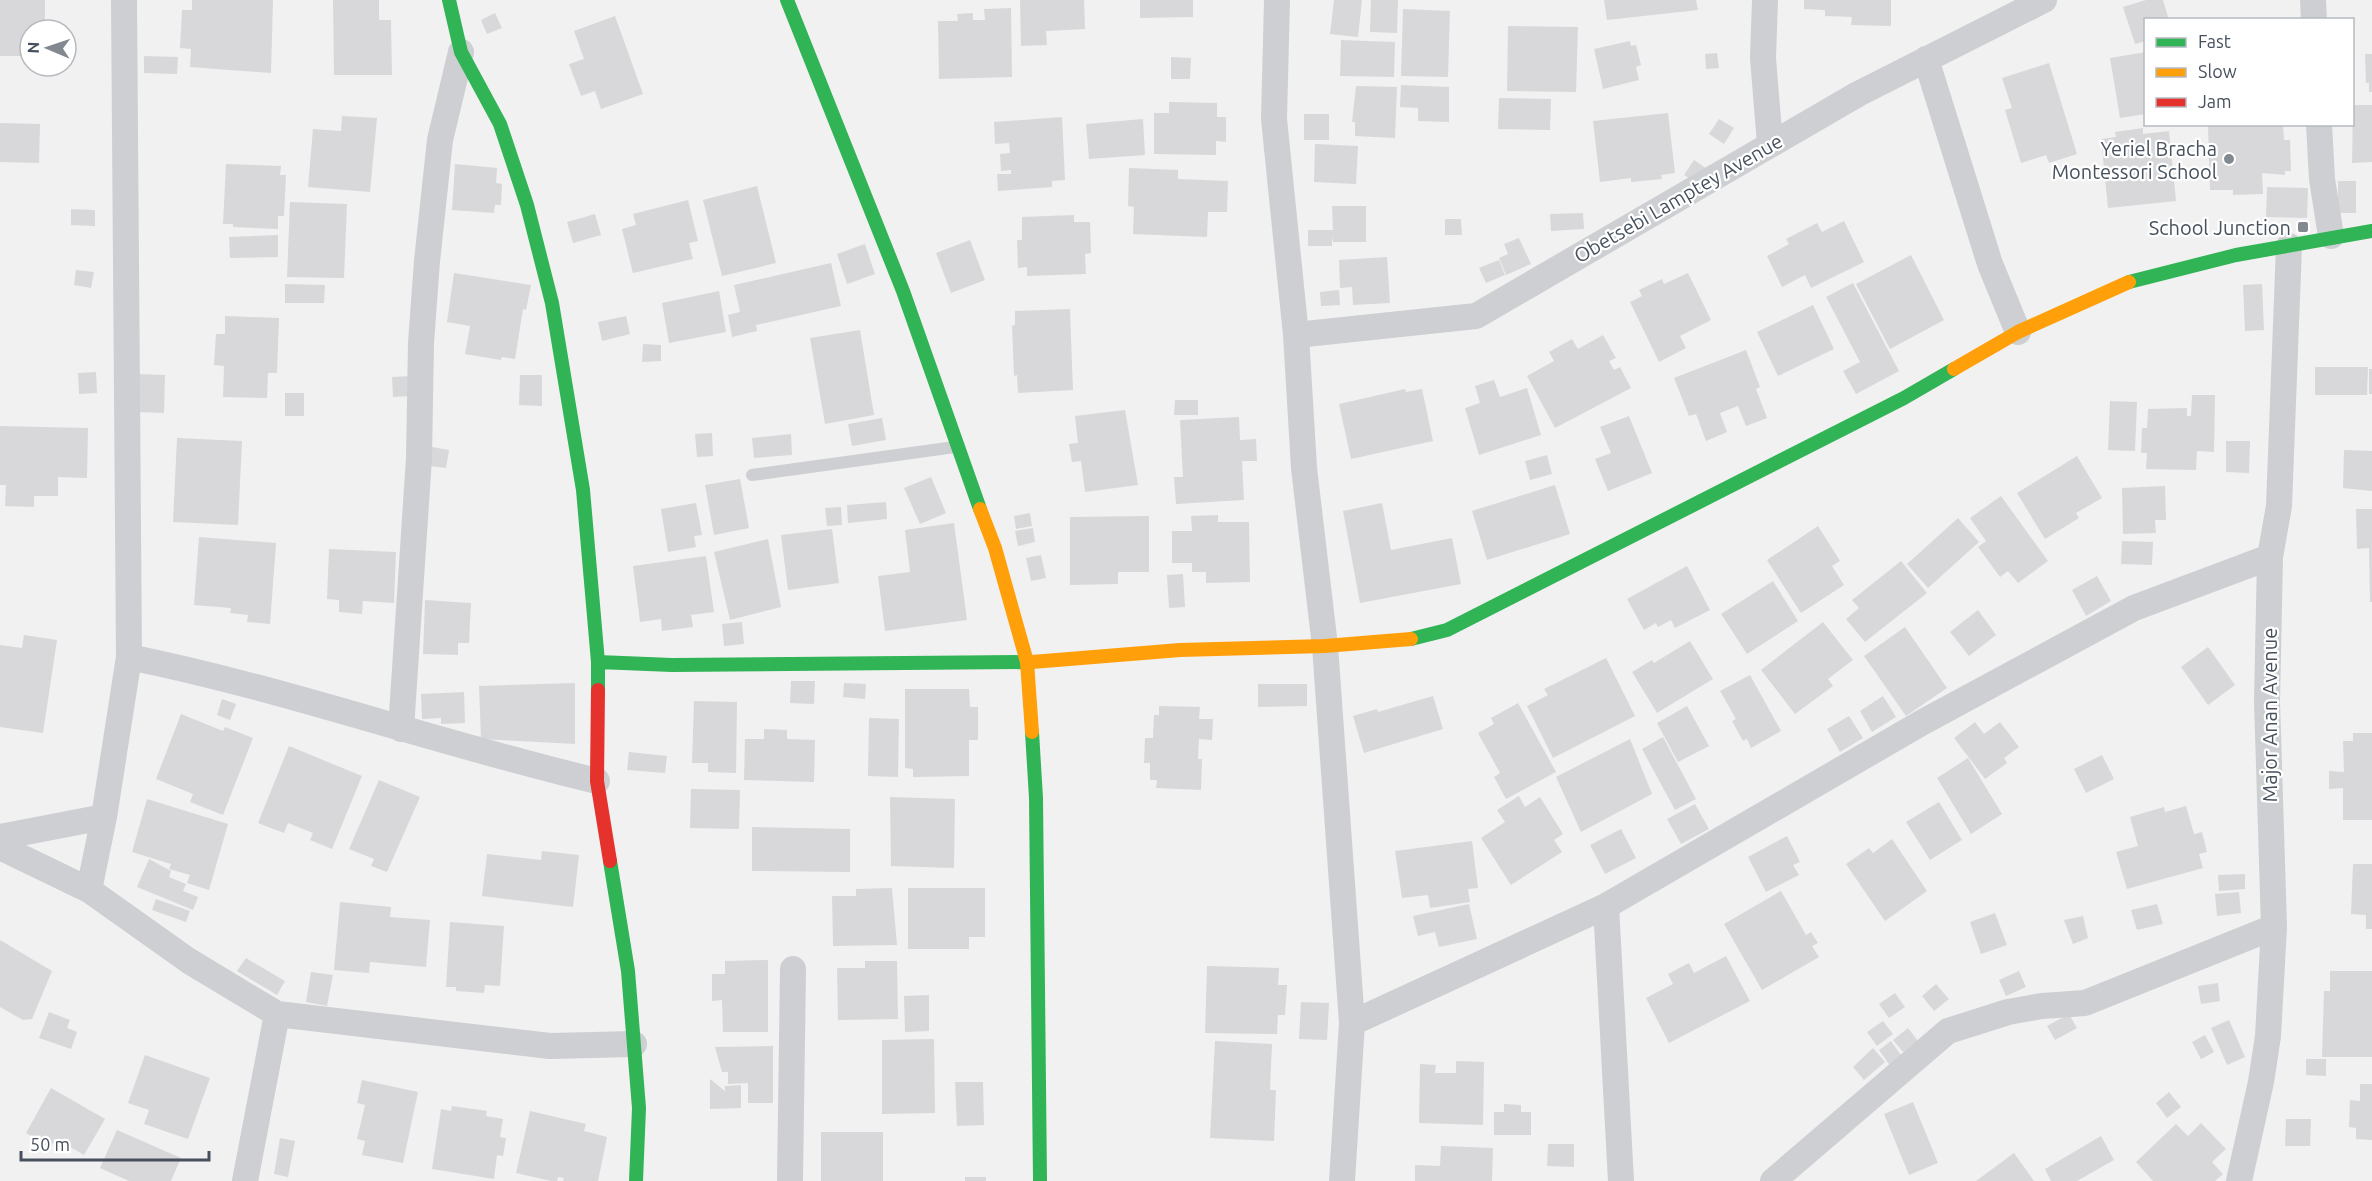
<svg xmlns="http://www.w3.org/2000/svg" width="2372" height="1181" viewBox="0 0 2372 1181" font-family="Ubuntu,sans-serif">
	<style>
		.building { fill: #d8d8da }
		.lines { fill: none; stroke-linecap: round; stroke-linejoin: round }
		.lane { stroke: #cdcfd2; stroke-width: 12 }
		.street { stroke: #cdcfd2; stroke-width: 26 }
		.fast { stroke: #30b455; stroke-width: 14 }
		.slow { stroke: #ff9f0a; stroke-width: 14 }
		.jam { stroke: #e5322d; stroke-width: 14 }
		.poi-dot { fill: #838991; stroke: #fff; stroke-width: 2 }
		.labels { text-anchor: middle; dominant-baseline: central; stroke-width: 4.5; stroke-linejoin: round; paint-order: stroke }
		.poi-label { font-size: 20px; fill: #47515e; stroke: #fff; text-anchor: end }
		.street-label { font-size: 20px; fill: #47515e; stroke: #fff }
	</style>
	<rect width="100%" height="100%" fill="#f2f1f1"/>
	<path class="building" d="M0,0H45V30H30V56H0Z
		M192,0H273L271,73L190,67L191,49L180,48L182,10H192Z
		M333,0H379V20H391L392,75H334Z
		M1020,0H1084L1085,29L1046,31L1047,45L1021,46Z
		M1140,0H1193V17L1140,18Z
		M1334,0H1362L1358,37L1330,34Z
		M1371,0H1398L1397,33L1370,32Z
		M1604,0H1696L1698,10L1607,20Z
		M1804,0H1891V26L1851,25L1852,17L1825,16V10L1804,9Z
		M2146,0H2163L2169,20H2146V41L2135,44L2123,7Z
		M1011,8L1012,77L939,79L938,21H958L957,14L973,13V20H985L984,9Z
		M1403,9L1450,11L1448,77L1401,76Z
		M495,13L502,28L487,34L481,20Z
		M615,16L643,94L601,109L595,91L581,96L569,64L584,59L574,31Z
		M1508,26L1578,27L1576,92L1507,91Z
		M1341,40L1395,42L1394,77L1340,76Z
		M1630,41L1631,46L1636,45L1641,65L1636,67L1639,80L1603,89L1594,49Z
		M2146,52V114L2120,118L2110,58Z
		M1717,53L1719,68L1706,69L1705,54Z
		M2365,54H2372V92H2369V83H2366Z
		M144,56L178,57L177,74L144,73Z
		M1171,57L1191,58L1190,79H1171Z
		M2049,63L2077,154L2049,163L2046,155L2021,163L2005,110L2012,108L2002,78Z
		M1401,85L1449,87V122L1418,121V108L1400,107Z
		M1356,86L1397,87L1395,138L1355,136V122H1352Z
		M1499,98L1551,99L1550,130L1498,129Z
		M1169,102L1217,103V117H1226V142L1216,141V155L1154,154V113H1169Z
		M2353,105H2372V162L2352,163Z
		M1668,113L1675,173L1661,175L1662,179L1631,182V178L1600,182L1593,121Z
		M1304,114H1329V140H1304Z
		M342,116L377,118L370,192L308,187L313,129L341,131Z
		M1062,117L1065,180L1052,181V187L998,191L997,174H1011V170L1001,171L1000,154L1010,153L1009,143L995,144L994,122Z
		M1143,119L1145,155L1089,159L1086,124Z
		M1719,119L1734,128L1724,144L1709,134Z
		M0,123L40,124L39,163L0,162Z
		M2283,124L2284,140H2290L2291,171H2285V175L2262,173L2263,194L2233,195V190H2210L2208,126Z
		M2143,128V134L2169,131L2176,201L2108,208L2101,139L2116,137L2115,132Z
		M1315,144L1358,146L1356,184L1314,182Z
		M1694,160L1707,169L1697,183L1684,175Z
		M226,164L281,166L280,175H286L284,216H278V229L233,227V224H223Z
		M455,164L497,168L496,183L502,184L501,205H495L494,213L452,210Z
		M1129,168L1178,170V179L1228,181L1227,212H1208L1207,237L1133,234L1134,207L1128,206Z
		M2338,181H2356V213H2338Z
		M757,186L776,263L722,276L703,200Z
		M2267,187L2308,188L2307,218L2266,217Z
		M688,200L698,241L689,243L693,259L633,273L622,229L636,225L633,214Z
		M290,202L347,204L344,278L287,277Z
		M1332,206H1366V242H1333L1332,235V246H1308V230H1333Z
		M71,209L95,210V226L71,225Z
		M1583,213L1584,229L1551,231L1550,214Z
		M595,214L601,235L573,243L567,222Z
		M1074,215V222H1090L1091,253L1085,254L1086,274L1027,276V267L1018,268L1017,240H1022V217Z
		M1445,219H1461L1462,235H1445Z
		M1844,221L1864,262L1811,288L1805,275L1782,287L1767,256L1789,244L1786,239L1817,223L1822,232Z
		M278,235V257L230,258L229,237Z
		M1519,238L1531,264L1506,275L1499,258L1508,254L1504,244Z
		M970,240L985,280L951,293L936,253Z
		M865,244L875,274L847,284L837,254Z
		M1911,255L1944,320L1890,349L1856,284Z
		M1387,257L1390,303L1353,305L1352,287L1340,288L1339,260Z
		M1499,260L1505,275L1486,283L1479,268Z
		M831,263L841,306L756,325L757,331L732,337L728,315L740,312L734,285Z
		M76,270L94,272L91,288L74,285Z
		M454,273L531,285L526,310L523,309L515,359L502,357L501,360L465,354L470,326L447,322Z
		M1688,273L1711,320L1680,336L1686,348L1659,362L1630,302L1642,296L1639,290L1662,279L1664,284Z
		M1853,283L1899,371L1856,394L1843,371L1860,362L1826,297Z
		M285,284L325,285L324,303H285Z
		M2262,284L2264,330L2245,331L2243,285Z
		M1339,290L1340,305L1321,306L1320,292Z
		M719,291L726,332L669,343L662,303Z
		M1813,305L1834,349L1778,376L1757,332Z
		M1070,309L1073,390L1018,393L1017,375L1014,376L1012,326L1015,325V311Z
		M225,316L279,318L277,373H268L267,398L223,397L224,366L214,365L216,334H225Z
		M626,316L630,334L602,341L598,322Z
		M860,330L874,415L825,424L810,338Z
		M1603,335L1616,358L1609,361L1614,370L1620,367L1631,388L1555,428L1527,376L1554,361L1549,352L1572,339L1578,349Z
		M643,344L661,345V361L642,362Z
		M1746,350L1760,387L1756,389L1767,418L1746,426L1738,406L1720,413L1727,432L1706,441L1696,414L1689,416L1674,378Z
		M2315,367H2368L2367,395H2315Z
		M2369,369H2372V394H2369Z
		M96,372L97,393L79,394L78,373Z
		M138,374L165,375L164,413L137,412Z
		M520,375H542V406L519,405Z
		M413,376L414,396L393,397L392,377Z
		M1494,380L1500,397L1527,388L1541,435L1479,455L1465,408L1480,403L1475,386Z
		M1405,389L1406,392L1422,389L1433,441L1351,459L1339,404Z
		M285,393H304V416H285Z
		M2192,395H2215L2214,452L2197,451L2196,470L2146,469L2147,453H2141L2142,428H2147L2148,409L2187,408V416H2191Z
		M1175,400H1198V415H1174Z
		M2110,401L2137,402L2135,451L2108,450Z
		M1125,410L1138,485L1085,492L1081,461L1072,462L1069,444L1078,443L1075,416Z
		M1629,416L1652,473L1608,491L1595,459L1611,453L1600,427Z
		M1239,417L1240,440L1256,439L1257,461H1242L1244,500L1176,504L1174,477H1183L1180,420Z
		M882,418L886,440L852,446L848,424Z
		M0,426L88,428L87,478L58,477V496H34V507L5,506L6,485H0Z
		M712,433L713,456L697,457L695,434Z
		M791,434L792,455L754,458L752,438Z
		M177,438L242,441L238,525L173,522Z
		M2226,441H2250L2249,473L2226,472Z
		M432,447L449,450L446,468L429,466Z
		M2344,450L2372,451V491L2343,488Z
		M1547,455L1552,474L1530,480L1525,461Z
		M2077,456L2102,498L2076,513L2079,518L2045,539L2017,493Z
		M931,477L946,513L920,524L904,488Z
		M740,479L749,528L714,535L705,485Z
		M1555,485L1570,534L1487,560L1472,511Z
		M2165,486L2166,520H2155L2156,533L2123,534L2122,488Z
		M2001,496L2048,561L2018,583L2008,571L2000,577L1978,547L1986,541L1970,518Z
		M886,502L887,519L848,523L847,505Z
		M696,503L702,535L694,536L696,547L668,552L661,509Z
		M1382,503L1391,550L1452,538L1461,584L1360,603L1343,511Z
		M841,507L842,525L827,526L825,508Z
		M2356,509H2372V602H2370L2369,548L2357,549Z
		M1030,513L1032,526L1016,529L1014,516Z
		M1218,515V522H1249L1250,582L1206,583V572H1192V563H1172V531H1192L1191,516Z
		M1149,516V572H1118V584L1070,585V517Z
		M1958,518L1979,542L1928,588L1907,564Z
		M954,523L967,620L885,631L878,576L910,572L905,530Z
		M1818,526L1840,561L1832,566L1844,585L1801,613L1767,560Z
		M1033,528L1035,542L1018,546L1015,531Z
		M832,529L839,583L788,590L781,535Z
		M199,537L276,543L270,624L247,622L248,615L230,613L231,608L194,605Z
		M768,539L781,607L730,620L714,552Z
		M2122,541L2153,542L2152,565L2121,564Z
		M329,549L396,552L394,603L363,601L362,614L339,612V600L327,599Z
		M1041,555L1046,578L1031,581L1026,558Z
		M706,556L714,612L691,615L693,627L662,631L661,619L640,622L633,566Z
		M1901,561L1927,593L1865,642L1846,619L1859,608L1852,600Z
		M1687,566L1710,610L1675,628L1671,620L1658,627L1656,623L1644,630L1627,599Z
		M1183,574L1185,607L1169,608L1167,575Z
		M2097,576L2111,601L2086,616L2072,590Z
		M1773,581L1798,621L1747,654L1721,614Z
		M425,600L471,603L469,643H458V655L423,654Z
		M1978,610L1996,635L1969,656L1950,632Z
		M742,622L744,644L724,646L722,624Z
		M1823,622L1853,660L1828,679L1833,686L1795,714L1761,670Z
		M1905,627L1947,688L1906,716L1864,656Z
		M24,635L57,640L43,733L0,727V645L22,648Z
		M1690,641L1713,679L1657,713L1632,672L1652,660L1654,663Z
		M2208,647L2235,685L2208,705L2181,667Z
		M1606,658L1635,716L1553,758L1527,706L1548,695L1544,689Z
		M1750,675L1781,731L1751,748L1747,739L1743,741L1732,721L1736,719L1720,691Z
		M791,681H815L814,704L790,703Z
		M575,683V744L481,739L479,686Z
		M844,683L866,684L865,699L843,697Z
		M1258,684H1307V706L1258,707Z
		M905,689H969L970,707H978V740H969V776L913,777V769L905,768Z
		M464,692L465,723L441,724V718L422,719L421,694Z
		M1433,696L1443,729L1364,753L1353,716L1377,709L1378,712Z
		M1883,696L1896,717L1872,732L1860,711Z
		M222,699L236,704L230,720L217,715Z
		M694,701L737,702L736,773L708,772V763H692Z
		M1518,703L1556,772L1506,799L1494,777L1500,773L1478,733L1494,724L1491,718Z
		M1159,706L1200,707L1199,719H1213L1212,740L1199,739L1198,759H1202L1201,790L1156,788L1157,780H1150V763H1144L1145,738H1153L1154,715H1159Z
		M1687,706L1709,746L1678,762L1657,723Z
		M181,714L223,731L225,727L253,738L223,815L190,802L193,794L156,779Z
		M1849,716L1863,738L1840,752L1827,729Z
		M869,718L899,719L898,777L868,776Z
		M1975,722L1984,734L2000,722L2019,747L2004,758L2007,763L1985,779L1954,738Z
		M764,729L787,730V739L815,740L814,782L744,780L745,739H764Z
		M2353,733H2372V820H2343V788L2329,789V771L2344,772L2343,741H2353Z
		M1663,737L1696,799L1675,810L1642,749Z
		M1630,739L1652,794L1581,832L1556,777Z
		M289,746L362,776L332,849L310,840L313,833L288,823L284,833L258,823Z
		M629,752L667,756L665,773L627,770Z
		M2102,755L2114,779L2086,793L2074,769Z
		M1968,758L2002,814L1971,834L1937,778Z
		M379,780L420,797L387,872L371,866L374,859L349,849Z
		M691,789L740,790L739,829L690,828Z
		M1519,796L1525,807L1540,797L1563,834L1554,840L1562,852L1511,885L1481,838L1505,822L1497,810Z
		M890,797L955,799L954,868L891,866Z
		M147,799L228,824L209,890L187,883L190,875L169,869L171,864L132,852Z
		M1939,802L1962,840L1930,860L1906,822Z
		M1695,804L1709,829L1681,844L1667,819Z
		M2186,806L2194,834L2202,832L2207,852L2199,854L2203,868L2127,889L2116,852L2138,846L2130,817L2164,807L2165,812Z
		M752,827L850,829V872L752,871Z
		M1621,829L1636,858L1605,874L1590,845Z
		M1787,836L1800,862L1793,865L1799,875L1766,892L1748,857Z
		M1892,839L1927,891L1885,921L1846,864L1869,848L1873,853Z
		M1472,841L1478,888L1468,889L1470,902L1430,908L1428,895L1402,898L1395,851Z
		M542,851L579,855L573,907L482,896L487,854L541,860Z
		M149,859L171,871L169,877L186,884L183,891L198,897L193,910L137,887Z
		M2353,864H2372V929H2366V915L2351,914Z
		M2245,874V889L2219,891L2218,875Z
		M892,888L897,945L833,946L832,896H856V889Z
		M908,888H985V937H969V949H908Z
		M1781,891L1806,935L1811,932L1818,943L1812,946L1819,957L1762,990L1724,924Z
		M2239,892L2241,913L2217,916L2215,894Z
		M156,899L190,911L186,922L152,910Z
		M340,902L391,907L390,917L430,920L426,967L370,962L369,973L334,970Z
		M1469,904L1477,939L1439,947L1435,932L1418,936L1413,916Z
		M2157,904L2163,924L2137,930L2131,910Z
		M1995,913L2007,945L1981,954L1970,922Z
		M2083,916L2088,938L2073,944L2064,920Z
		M450,922L504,926L500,986L485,985L484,993L456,991V987H446Z
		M0,940L52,971L32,1019L23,1020L0,1007Z
		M1726,956L1750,1001L1669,1043L1646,998L1673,984L1668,974L1689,963L1694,973Z
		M246,958L285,981L277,995L237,971Z
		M768,960V1032H723L722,1000L712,1001V974H725V961Z
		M865,961H897L898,1019L838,1020L837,968H865Z
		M1207,966L1279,968L1278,985H1287L1285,1015H1278L1277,1034L1205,1033Z
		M2019,971L2026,987L2006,996L1999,980Z
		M2330,971H2372V1057H2322L2324,991H2330Z
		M311,972L333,975L327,1006L306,1002Z
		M2218,983L2220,1001L2201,1004L2198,986Z
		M1936,984L1949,999L1934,1011L1922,996Z
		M1895,993L1905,1007L1889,1018L1879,1004Z
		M929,995V1031L905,1032L904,996Z
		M1301,1002L1329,1003L1327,1040L1299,1039Z
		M49,1012L70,1020L67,1028L77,1032L71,1049L39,1038Z
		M2069,1014L2077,1028L2055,1040L2047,1026Z
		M2229,1020L2245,1057L2227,1065L2211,1028Z
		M1883,1021L1893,1034L1877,1046L1867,1032Z
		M1908,1028L1918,1041L1903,1052L1893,1040Z
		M2205,1035L2214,1052L2201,1059L2192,1042Z
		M934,1039L935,1113L882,1114V1040Z
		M1215,1041L1272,1044L1270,1090H1276L1274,1141L1210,1138Z
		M1891,1041L1903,1058L1891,1067L1879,1050Z
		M773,1046V1103H748V1083L728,1084V1072H722L715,1047Z
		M1873,1048L1885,1062L1864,1080L1853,1067Z
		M145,1055L210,1078L188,1139L144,1124L149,1110L128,1103Z
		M2306,1059H2326V1076L2306,1075Z
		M1456,1061L1484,1062L1483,1125L1419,1123L1420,1064L1436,1065L1435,1073H1456Z
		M710,1079L725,1091V1086L741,1085V1108L710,1109Z
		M362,1080L418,1092L403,1163L362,1155L365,1141L357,1139L365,1105L357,1103Z
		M955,1082H983L984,1125L957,1126Z
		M2360,1084H2372V1140L2356,1139V1128L2349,1127L2350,1100L2360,1101Z
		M51,1088L105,1119L84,1155L56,1139L50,1148L26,1133Z
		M2169,1092L2181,1107L2167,1118L2156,1103Z
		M1913,1102L1938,1163L1909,1175L1884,1114Z
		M1504,1104L1521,1105V1112H1531V1135H1494V1112H1504Z
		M452,1106L487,1111L486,1116L503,1119L500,1137L506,1138L503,1156L497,1155L494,1179L432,1169L441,1109L451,1111Z
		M530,1111L586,1124L584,1131L607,1137L598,1181H563L564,1178L558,1177L557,1181H551L516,1173Z
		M2286,1119H2311L2310,1146H2285Z
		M2201,1123L2226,1149L2212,1162L2223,1174L2215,1181H2153L2136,1162L2176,1124L2188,1136Z
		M117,1130L181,1158L171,1181H129L100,1168Z
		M821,1132H883V1181H821Z
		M2101,1136L2114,1160L2077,1181H2051L2045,1169Z
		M280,1138L295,1141L288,1177L274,1174Z
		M1548,1144H1574V1167L1547,1166Z
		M1441,1146L1493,1148L1492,1181H1415V1165L1440,1166Z
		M2014,1153L2034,1181H1976Z
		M965,1177H986V1181H965Z"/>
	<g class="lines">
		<path class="lane" d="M752,475L955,447"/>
		<path class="street" d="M1277,0L1274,119L1296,335L1304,468L1325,646L1352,1023L1342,1181
			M1765,0L1763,58L1770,144
			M2313,0L2314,20
			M1926,59L1990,264L2018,332
			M2319,124L2322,179L2331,236
			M1296,335L1476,316L1858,94L2044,0
			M129,657C287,689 440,744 597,781
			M401,729L419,458L421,343L427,261L440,140L461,52
			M0,837L104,817
			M0,847L89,890L189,961L277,1014L245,1181
			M89,890L104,817L129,657L124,0
			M1606,906L1621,1181
			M277,1014L550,1046L634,1044
			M1352,1023L1606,906L1923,722L2134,608L2270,557
			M790,1181L793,969
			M1773,1181L1948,1031L2008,1012L2042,1006L2085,1003L2274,927
			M2239,1181L2261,1082L2268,1036L2274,927L2267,701L2270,557L2279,506L2289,246"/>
		<path class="fast" d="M449,0L461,52L500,124L527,205L552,303L583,490L598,662V690
			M787,0L903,291L980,509
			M2129,282L2236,255L2372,231
			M1411,639L1447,630L1904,398L1954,369
			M598,662L672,665L1032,662
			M1032,732L1036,798L1040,1181
			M610,861L628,971L639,1108L636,1181"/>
		<path class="slow" d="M1954,369L2018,332L2129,282
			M980,509L995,548L1027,662L1032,732
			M1032,662L1180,650L1325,646L1411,639"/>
		<path class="jam" d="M598,690L597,781L610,861"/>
	</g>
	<g class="poi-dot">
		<circle cx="2229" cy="159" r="6"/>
		<rect x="2297" y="221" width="12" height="12" rx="3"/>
	</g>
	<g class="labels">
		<g class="poi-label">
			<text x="2217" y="148">Yeriel Bracha<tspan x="2217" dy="23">Montessori School</tspan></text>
			<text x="2291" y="227">School Junction</text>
		</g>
		<g class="street-label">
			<text transform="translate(1678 198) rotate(-30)">Obetsebi Lamptey Avenue</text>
			<text transform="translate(2269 715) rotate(-90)">Major Anan Avenue</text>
		</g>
	</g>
	<rect x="2144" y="18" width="210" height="108" fill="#ffffff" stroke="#b5b9bf" stroke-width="1.5"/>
	<rect x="2156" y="38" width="30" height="9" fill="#30b455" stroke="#b5b9bf" stroke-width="1.5"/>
	<text x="2198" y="48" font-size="18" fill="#47515e">Fast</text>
	<rect x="2156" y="68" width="30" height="9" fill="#ff9f0a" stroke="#b5b9bf" stroke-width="1.5"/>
	<text x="2198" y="78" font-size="18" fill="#47515e">Slow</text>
	<rect x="2156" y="98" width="30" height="9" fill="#e5322d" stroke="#b5b9bf" stroke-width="1.5"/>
	<text x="2198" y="108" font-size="18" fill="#47515e">Jam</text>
	<g transform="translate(48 48) rotate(272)"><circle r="28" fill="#ffffff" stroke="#b5b9bf" stroke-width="1.5"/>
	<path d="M0-4.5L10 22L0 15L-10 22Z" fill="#838991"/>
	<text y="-9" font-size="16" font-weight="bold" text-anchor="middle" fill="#47515e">N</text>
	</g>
	<path d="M21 1151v9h188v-9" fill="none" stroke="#47515e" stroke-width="3"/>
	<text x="30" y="1151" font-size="18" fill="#47515e" stroke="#ffffff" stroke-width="4.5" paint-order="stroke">50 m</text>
</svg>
